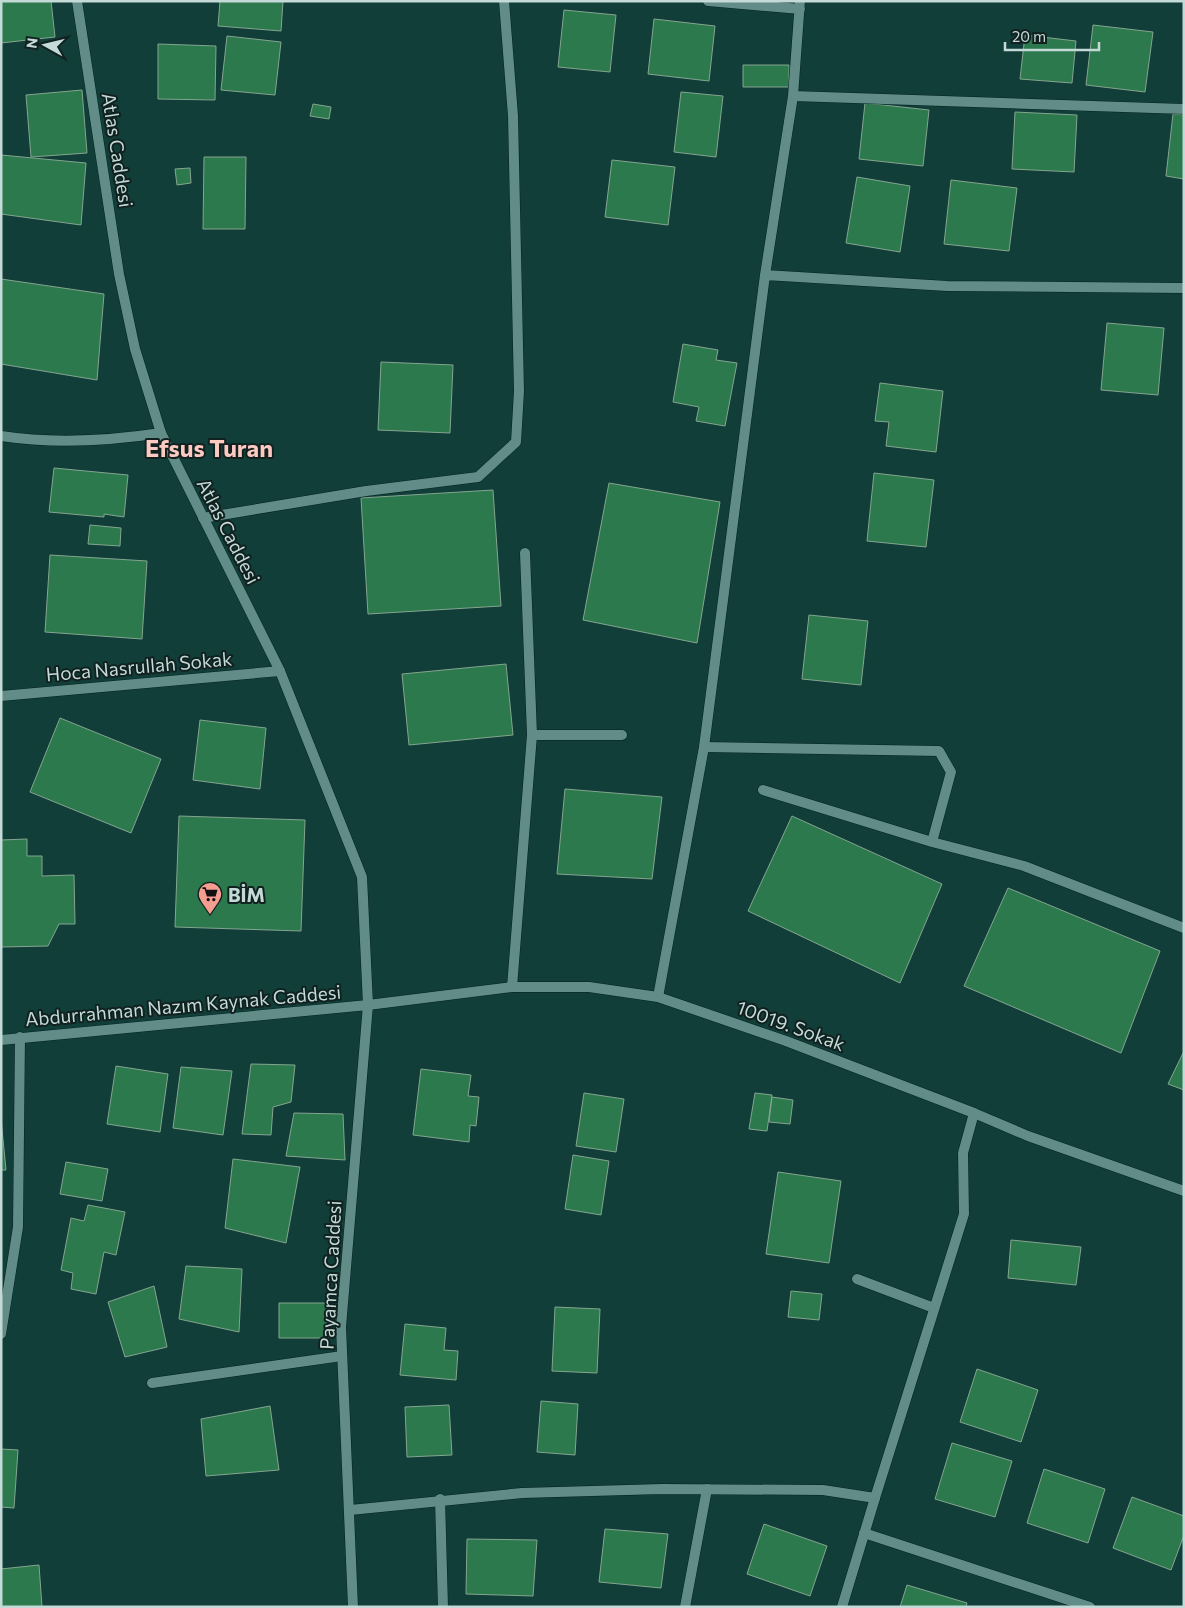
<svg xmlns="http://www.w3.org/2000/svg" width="1185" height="1608" viewBox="0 0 1185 1608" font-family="Commissioner,sans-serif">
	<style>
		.building { fill: #2b794d; stroke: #85a590 }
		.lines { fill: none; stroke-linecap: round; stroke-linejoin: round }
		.service-casing { stroke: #022321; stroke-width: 11 }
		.minor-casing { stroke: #022321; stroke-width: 11 }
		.tertiary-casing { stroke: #022321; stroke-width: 11 }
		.service { stroke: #618c87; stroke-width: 10 }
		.minor { stroke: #618c87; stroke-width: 10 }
		.tertiary { stroke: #618c87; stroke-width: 10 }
		.labels { text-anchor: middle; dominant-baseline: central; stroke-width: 4; stroke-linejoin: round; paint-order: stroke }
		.street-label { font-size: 19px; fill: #c3dad7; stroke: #102120 }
		.poi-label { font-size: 19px; font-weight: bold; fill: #c3dad7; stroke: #102120; text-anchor: start }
		.district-label { font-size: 24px; font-weight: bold; fill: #fdcac1; stroke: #102120 }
	</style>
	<rect width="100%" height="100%" fill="#123e3a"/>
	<path class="building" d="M1,1H51L55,37L1,43Z
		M220,1H283L281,31L218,26Z
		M564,10L616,15L610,72L558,67Z
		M654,19L715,26L709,81L648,74Z
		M1093,25L1153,32L1145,92L1086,85Z
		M1025,35L1076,41L1072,83L1020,79Z
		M227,36L281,42L275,95L221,90Z
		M158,44L216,46L215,100L158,99Z
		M743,65H789V87H743Z
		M82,90L87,153L31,157L26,95Z
		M681,92L723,96L716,157L674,152Z
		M865,103L929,110L923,166L859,159Z
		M313,104L331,107L329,119L310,116Z
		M1015,112L1077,115L1074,172L1012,169Z
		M1173,114L1184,115V179L1166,176Z
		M1,155L86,163L81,225L1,214Z
		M204,157H246L245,229H203Z
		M612,160L675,167L668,225L605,217Z
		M190,168L191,183L177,185L175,169Z
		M857,177L910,186L900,252L846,243Z
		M951,180L1017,188L1009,251L944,244Z
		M1,279L104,294L97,380L1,364Z
		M1107,323L1164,328L1158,395L1101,390Z
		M683,344L718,350L716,360L737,363L725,426L696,421L699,407L673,402Z
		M381,362L453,365L450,433L378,430Z
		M880,383L943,391L936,452L886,446L889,422L875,421Z
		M54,468L128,475L124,517L104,514V517L49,512Z
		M874,473L934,480L926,547L867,541Z
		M609,483L720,502L697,643L583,620Z
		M493,490L501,606L368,614L361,498Z
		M90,525L121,528L120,546L88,544Z
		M50,555L147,561L142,639L45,632Z
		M809,615L868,621L861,685L802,679Z
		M506,664L513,735L409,745L402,674Z
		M60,718L161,759L131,833L30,792Z
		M200,720L266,728L260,789L193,780Z
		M565,789L662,797L652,879L557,874Z
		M179,816L305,820L301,931L175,927Z
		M792,816L942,884L900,983L748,911Z
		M27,839V856H42V876L74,875L75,924H59L48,946L1,947V840Z
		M1008,888L1160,951L1121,1053L964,986Z
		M1184,1051V1090L1168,1084Z
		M251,1064L295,1065L291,1102L273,1107L271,1135L242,1134Z
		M116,1066L168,1074L160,1132L107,1124Z
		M181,1067L232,1071L223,1135L173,1128Z
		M421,1069L471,1075L468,1096L479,1097L476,1126L470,1125L469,1142L413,1135Z
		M584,1093L624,1099L616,1152L576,1146Z
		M755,1093L772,1095L767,1131L749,1129Z
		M772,1097L793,1100L790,1124L769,1122Z
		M294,1113L343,1114L345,1160L286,1156Z
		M1,1119L6,1170H1Z
		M573,1155L609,1161L601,1215L565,1209Z
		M233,1159L300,1167L286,1243L225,1228Z
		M66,1162L108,1169L102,1201L60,1194Z
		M778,1172L841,1181L829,1263L766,1254Z
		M88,1205L125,1212L116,1255L104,1252L96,1294L71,1289L73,1273L61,1270L71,1218L84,1221Z
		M1011,1240L1081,1247L1076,1285L1008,1278Z
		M186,1266L242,1269L239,1332L179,1319Z
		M154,1286L167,1347L125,1357L108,1302Z
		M791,1291L822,1294L819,1320L788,1317Z
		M279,1303H328V1338H279Z
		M555,1307L600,1309L597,1373L552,1371Z
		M405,1324L446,1328L444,1350L458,1351L456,1380L400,1375Z
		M977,1369L1038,1390L1021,1442L960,1422Z
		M541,1401L578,1404L575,1455L537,1452Z
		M449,1405L452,1455L407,1457L405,1407Z
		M270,1406L279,1470L206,1476L201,1419Z
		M952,1443L1012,1461L995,1517L935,1499Z
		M1,1449L18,1450L14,1508L1,1507Z
		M1044,1469L1105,1489L1088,1543L1027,1523Z
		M1132,1497L1184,1516V1535L1171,1570L1113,1548Z
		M764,1524L827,1546L810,1596L747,1574Z
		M605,1529L668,1534L661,1588L599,1582Z
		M467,1539L537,1540L533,1596L466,1594Z
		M39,1565L42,1607H1V1569Z
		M907,1585L967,1603L966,1607H900Z"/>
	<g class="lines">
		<g class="service-casing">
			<path id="service" d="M532,735H622
				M704,747L939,751L951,772L932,842
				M763,790L932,842L1024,866L1184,928
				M512,987L532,735L525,553
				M857,1279L934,1308
				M440,1499L443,1607
				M864,1533L1090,1607
				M685,1607L707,1489
				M842,1607L875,1498"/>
		</g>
		<g class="minor-casing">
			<path id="minor" d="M708,1L800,9
				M793,96L1184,109
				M765,275L947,286L1184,288
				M1,436C54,444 108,441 161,433
				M203,518L366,491L478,477L516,442L519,391L513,116L504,1
				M1,696L280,671
				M658,997L704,747L765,275L793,96L800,1
				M1,1334L18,1227L20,1037
				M152,1383L342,1356
				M350,1510L522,1493L662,1489L823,1490L875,1498L964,1214L963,1153L974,1113"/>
		</g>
		<g class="tertiary-casing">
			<path id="tertiary" d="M77,1L119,274L135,349L161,433L280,671L362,877L368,1005L341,1327L353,1607
				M1,1040L368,1005L512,987H589L658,997L786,1041L974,1113L1028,1136L1184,1191"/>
		</g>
		<use href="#service" class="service"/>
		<use href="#minor" class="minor"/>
		<use href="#tertiary" class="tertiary"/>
	</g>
	<defs>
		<g id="supermarket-pin" transform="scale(1.25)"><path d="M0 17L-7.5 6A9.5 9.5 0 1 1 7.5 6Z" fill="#f59d8f" stroke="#102120"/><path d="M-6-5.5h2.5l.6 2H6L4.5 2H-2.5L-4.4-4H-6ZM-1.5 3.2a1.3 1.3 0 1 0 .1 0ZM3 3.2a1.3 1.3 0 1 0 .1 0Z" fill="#111"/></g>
	</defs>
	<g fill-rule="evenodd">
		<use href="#supermarket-pin" x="210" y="894"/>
	</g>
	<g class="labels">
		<g class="street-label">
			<text transform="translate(118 150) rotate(81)">Atlas Caddesi</text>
			<text transform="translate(229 531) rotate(63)">Atlas Caddesi</text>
			<text transform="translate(139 666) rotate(-5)">Hoca Nasrullah Sokak</text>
			<text transform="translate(183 1005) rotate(-5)">Abdurrahman Nazım Kaynak Caddesi</text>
			<text transform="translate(791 1025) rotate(20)">10019. Sokak</text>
			<text transform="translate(330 1275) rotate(-87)">Payamca Caddesi</text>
		</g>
		<g class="poi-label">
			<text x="228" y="894">BİM</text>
		</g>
		<g class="district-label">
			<text x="209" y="447">Efsus Turan</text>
		</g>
	</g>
	<rect width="1185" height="1608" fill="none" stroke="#c3dad7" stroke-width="5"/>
	<g transform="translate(45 45) rotate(278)" stroke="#102120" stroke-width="4" paint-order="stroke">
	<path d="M0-4L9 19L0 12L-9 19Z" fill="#c3dad7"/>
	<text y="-8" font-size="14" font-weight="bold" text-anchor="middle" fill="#c3dad7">N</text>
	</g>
	<path d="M1005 42v8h94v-8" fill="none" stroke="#c3dad7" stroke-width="2.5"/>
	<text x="1012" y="42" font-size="15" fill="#c3dad7" stroke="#102120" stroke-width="4" paint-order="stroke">20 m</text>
</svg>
